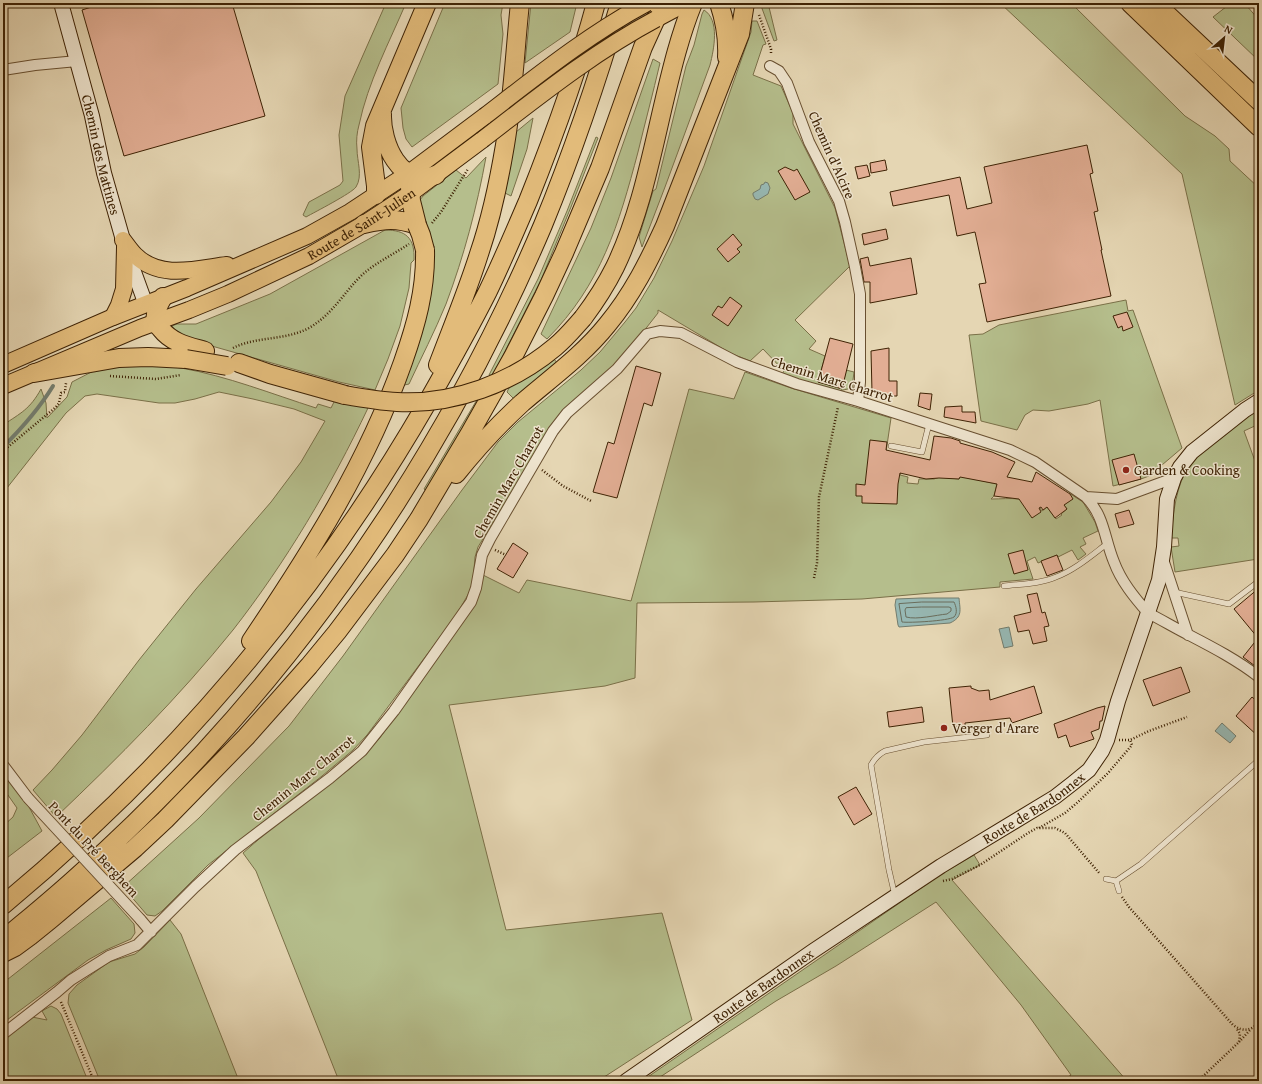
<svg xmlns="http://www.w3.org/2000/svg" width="1262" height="1084" viewBox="0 0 1262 1084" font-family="'Gentium Book Plus',serif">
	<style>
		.green { fill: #b5be8c; stroke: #7a7048 }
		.water { fill: #97b8b3; stroke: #737c6d }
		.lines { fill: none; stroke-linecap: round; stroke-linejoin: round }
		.shore { stroke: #6a6d5c; stroke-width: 1 }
		.stream { stroke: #737c6d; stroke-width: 4 }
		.building { fill: #e2ae94; stroke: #3e2204 }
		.lane-casing { stroke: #684f30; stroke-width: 6 }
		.street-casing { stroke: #684f30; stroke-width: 12 }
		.secondary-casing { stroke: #3e2204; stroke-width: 16 }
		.primary-casing { stroke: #3e2204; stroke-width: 18 }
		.highway-casing { stroke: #3e2204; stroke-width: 20 }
		.path { stroke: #3e2204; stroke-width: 2.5; stroke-dasharray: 1 2; stroke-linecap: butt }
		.lane { stroke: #eee4ce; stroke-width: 5 }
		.street { stroke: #eee4ce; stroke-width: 10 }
		.secondary { stroke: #eee4ce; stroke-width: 14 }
		.primary { stroke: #e2bb7a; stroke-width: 16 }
		.highway { stroke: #e2bb7a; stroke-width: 18 }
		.street-bridge-casing { stroke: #684f30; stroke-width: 12; stroke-linecap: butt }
		.primary-bridge-casing { stroke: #3e2204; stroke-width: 18; stroke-linecap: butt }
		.highway-bridge-casing { stroke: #3e2204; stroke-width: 20; stroke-linecap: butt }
		.street-bridge { stroke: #eee4ce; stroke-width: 10 }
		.primary-bridge { stroke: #e2bb7a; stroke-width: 16 }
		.highway-bridge { stroke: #e2bb7a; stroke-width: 18 }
		.poi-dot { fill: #8f2418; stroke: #eee4ce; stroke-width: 1.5 }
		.labels { text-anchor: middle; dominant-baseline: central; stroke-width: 3; stroke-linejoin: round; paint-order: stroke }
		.street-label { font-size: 14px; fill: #3e2204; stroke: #eee4ce }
		.poi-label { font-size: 14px; fill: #3e2204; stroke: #eee4ce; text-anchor: start }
	</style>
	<rect width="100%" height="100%" fill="#e5d6b3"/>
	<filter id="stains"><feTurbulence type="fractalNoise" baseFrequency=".005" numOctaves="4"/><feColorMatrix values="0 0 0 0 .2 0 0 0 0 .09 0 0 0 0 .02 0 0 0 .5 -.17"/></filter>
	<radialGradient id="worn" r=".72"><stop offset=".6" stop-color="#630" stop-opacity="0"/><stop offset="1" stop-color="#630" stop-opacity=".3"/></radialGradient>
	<path class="green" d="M386,3H406C389,43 368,82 359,125C357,132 356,141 357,149C357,161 363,176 356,187C352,193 315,212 306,217L303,215L309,202L340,185L343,181L339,135L345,96Z
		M445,3H503L501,15L503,34L498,84L412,147L406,139L403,128L401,108Z
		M531,3H577L570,32L525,63Z
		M760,3H768L777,40L774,41Z
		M1000,3H1071L1185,116L1215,136L1229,149L1230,161L1259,188V390L1235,405L1182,174Z
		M1231,3L1246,5L1259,20V61L1213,17Z
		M704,10C720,20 714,49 710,65L665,187L642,247L639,237L653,191L656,189L686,66L694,45L702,14Z
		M752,21H757L766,44L763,45L753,75L781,86L793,113V124L835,208L850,266L795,320L816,341L809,349L825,356L818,382L842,388L846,370L854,372L852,388L839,391L805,382L782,374L784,371L763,349L750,361L730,353L658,310V313L636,341L615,364L591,386L558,416L478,547L475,557L473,582L469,593L455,617L367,735L353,750L322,776L208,865L162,911L155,916L147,915L123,887L199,818L289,726L343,656L462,490L498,442L518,422L581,370L600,352L625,322L636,308L654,278L672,241L704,166L751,32Z
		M653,59L660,63C653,93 645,123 638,152C619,224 601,285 547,339L541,334L591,228L611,178Z
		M533,118L527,149L511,196L505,193L516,132Z
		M596,137L598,138L571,207L541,280L493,375H489L538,279L567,211Z
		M486,157C477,207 464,256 446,304C435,331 421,358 409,384L400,386L418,338L419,204L420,200L423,196L456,170L466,178Z
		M385,230C406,230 415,238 414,260L411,263L409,288L400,326L388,359L375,390L339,382L187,339L174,329L172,326L177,324H196L270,294Z
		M1126,300L1128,311L1133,310L1182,448L1149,476L1141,479L1113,486L1100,400L1088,404L1049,411L1033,410L1025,415L1017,430L981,421L969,335L983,334L999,325Z
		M554,359L558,364L516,401L507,392L510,386Z
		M105,365C130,366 156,364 181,368C227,376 272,394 316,408L318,404L331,408L335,400L368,408C331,486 286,562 233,630C179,697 118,758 56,817L33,790L52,770L82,735L139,660L196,589L271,502L301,462L325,421L294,409L253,399L219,392L195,399L175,403H159L97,394L85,396L66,413L3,493V425C21,413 30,409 41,389L46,403L47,418L67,397L72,382Z
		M745,372L791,388L891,418L885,459L903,462L900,475L908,477L907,483L918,484L919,479H934L940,477L959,479L960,476L997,484L994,496L991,499C1001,499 1010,498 1019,499L1028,490L1042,511L1047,507L1056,519L1062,515L1061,514L1067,509L1064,505L1072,499L1069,493L1083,502L1095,522L1098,531L1083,538L1086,544L1080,547L1086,554L1078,560L1072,550L1058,557L1057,555L1038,563L1035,557L1027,561L1033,579L1000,582V587L862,599L754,602L637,603L635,678L605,686L449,705L506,930L662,913L692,1020L598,1081H339L256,871L243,853L275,825L351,768L379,739L470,611L483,575L519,593L527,580L631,601L689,389L734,399Z
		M478,398L481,400L426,491L424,489Z
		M1259,408V424L1244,431L1259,472V561L1258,559L1175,572L1171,547L1179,546L1178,538H1171C1173,513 1176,485 1190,464C1195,457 1204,451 1210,446C1226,433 1242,420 1259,408Z
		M3,770L29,807L42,831L3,861V826L13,817L17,808L3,788Z
		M974,855L980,865L952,880L1127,1081H1062L1071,1075L1021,1005L936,902L836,966L776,1001L654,1081H642L940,875Z
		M111,898L134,924L135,933L131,939L106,950L88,960L3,1023V983Z
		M170,920L181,934L239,1081H100L68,1003L69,994L77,985L109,962L135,954L144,947Z
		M51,1006L57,1009L61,1014L88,1081H3V1039L32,1017L47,1020L42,1011Z"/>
	<path class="water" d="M765,182L768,183L770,188L768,194L758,200L755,199L753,195V193L760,189L761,185L764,184Z
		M921,598H959C960,610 963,617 950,623L899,627L898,625L895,605L896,599Z
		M1009,627L1013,646L1004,648L999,629Z
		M1222,723L1236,736L1230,743L1215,731Z"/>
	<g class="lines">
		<path class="shore" d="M922,602H954C956,606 958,613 954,617C948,621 909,623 902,622L899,604Z
			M922,607H949L951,608V611L947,614C936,615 917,620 906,617L905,610L906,608Z"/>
		<path class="stream" d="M3,447C22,428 39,409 53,386"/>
	</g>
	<path class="building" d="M104,3H232L265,116L124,156L82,10Z
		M1087,145L1093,173L1090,174L1098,211L1094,212L1102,250H1101L1111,296L987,322L979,284L986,283L975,232L957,236L949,195L893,206L890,192L960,177L967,209L992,203L984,167Z
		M885,160L887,170L871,173L870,163Z
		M867,165L870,176L858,179L855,167Z
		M785,167L794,171L797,169L810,192L795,200L778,171Z
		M886,229L888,239L864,245L862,234Z
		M733,234L742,245L737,249L740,252L728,262L717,249Z
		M868,257L870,266L911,258L917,294L870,303V282H864L860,259Z
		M730,297L742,306L728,326L712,315L718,306L722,308Z
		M1127,312L1133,327L1123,331L1122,326L1118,328L1113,316Z
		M830,338L853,344L842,389L818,382Z
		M889,348V381H897V396H887L872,392L871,351Z
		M636,366L661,373L652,406L644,403L617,498L593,492L608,442L614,444Z
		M920,393L932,394L930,410L918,406Z
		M962,406V412H975L976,423L944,417L945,407Z
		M934,436L951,438L960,441V443L992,452L1015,462L1007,477L1032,482L1036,472L1070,494L1073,499L1064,505L1067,509L1055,518L1047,507L1043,510L1041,507L1039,508L1041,512L1032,518L1019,499L994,496L997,484L960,477L959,479L939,478L926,479L900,473L898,484L897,504L862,503V496H856V484L865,485L870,440L887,442L886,450L930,460Z
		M1134,454L1141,479L1119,485L1112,460Z
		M1129,510L1134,524L1119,528L1115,514Z
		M513,543L528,553L513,578L497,569Z
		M1023,550L1028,570L1014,574L1008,554Z
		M1057,555L1063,570L1047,576L1041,561Z
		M1259,588V669L1243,657L1258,638L1234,609Z
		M1037,593L1042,613L1045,612L1049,626L1044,627L1047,641L1033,644L1029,630L1018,632L1014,616L1031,612L1027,595Z
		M1181,667L1190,692L1153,706L1143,680Z
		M971,686V688L979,691L989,690L990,700L1034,686L1042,713L1012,723L1010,718L965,723V726L953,727L949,688Z
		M1252,697L1259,703V737L1236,716Z
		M1105,706L1102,721H1100L1099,729L1091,732L1094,739L1070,747L1066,735L1058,738L1054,724L1097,708Z
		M922,707L924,722L889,727L887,712Z
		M856,787L872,814L854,825L838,797Z"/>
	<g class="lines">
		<g class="lane-casing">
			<path id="lane" d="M891,446L922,452L929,424
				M1004,586C1021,584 1040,584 1056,577C1075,570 1092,555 1108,543
				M1174,592L1229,604L1258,582
				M1106,879L1116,881L1141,864L1259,760
				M1116,881L1119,891
				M895,896L889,870L871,765C875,758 879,754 885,751L924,742L987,735"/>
		</g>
		<g class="street-casing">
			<path id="street" d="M770,66L779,71L787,83L809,142L839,201L845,222L855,267L860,294V382L858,401
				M3,70L35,65L77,61
				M1086,497C1105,517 1104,538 1114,562C1121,581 1134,597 1148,613C1162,620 1175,628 1189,635C1214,648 1237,660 1259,677
				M1163,559L1188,635
				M3,765L28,798
				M140,919L151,932
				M3,1034L57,992L71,980L109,956L137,945L195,887L235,850L330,778L362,751L394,711L471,602L476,588L482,555L490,539L553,431L567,413L617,369L647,334L660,331L681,333L737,362L797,384L858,401L1010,450L1035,462L1086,497L1117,499L1174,478"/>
		</g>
		<g class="secondary-casing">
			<g id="secondary">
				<path id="s1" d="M61,3L92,116L104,173L125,247L146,305"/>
				<path id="s2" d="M626,1081L813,951L941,866L1055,797L1073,783L1089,770L1102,751L1107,740L1118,701L1159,580L1164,547L1167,499L1174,478L1180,467L1192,452L1245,410L1259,401"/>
			</g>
		</g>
		<g class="primary-casing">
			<g id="primary">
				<path d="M656,19L686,3"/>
				<path d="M123,240C127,245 130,250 135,255C160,280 196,269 227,265"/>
				<path d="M113,317L119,305L124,289L125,247"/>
				<path d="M3,365L113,317L187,288L307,236L350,212L409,173L485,116"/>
				<path id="s3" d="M3,386L140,328L189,310L228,294L309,256L364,224L411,193L482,140"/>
			</g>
		</g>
		<g class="highway-casing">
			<path id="highway" d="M719,3C725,21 728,38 727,57
				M1130,3L1259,127
				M1155,3L1259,101
				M382,114C381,142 400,189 436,175
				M409,173L411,201L417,225
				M376,195V186L371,147L375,126L427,3
				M364,224C386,219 396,218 417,225
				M163,297C159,304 154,313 156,321C156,324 159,327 161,329C172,343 188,346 205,351
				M583,318C595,302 606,285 615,267C640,215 651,157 664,102C672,68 680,35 693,3
				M239,363L270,374L345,395
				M438,365C452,328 467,292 479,254C491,219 499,181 505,145C513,98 515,50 520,3
				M34,373L119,358L148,357L186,359
				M456,474C476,449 498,425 522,403C551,378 583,355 607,325C632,295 649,261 665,226L740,34L745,3
				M251,641C311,552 367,464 403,362C416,325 426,290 425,250
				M3,905C174,763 316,595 427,403C448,366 469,329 488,291C502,262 515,231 528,201C554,136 578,70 596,3
				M3,940C29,918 56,896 81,873C124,835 165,794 204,752C346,598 461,418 543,225C573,152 598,78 620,3
				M3,953L15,947L30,936L51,919L135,848L165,820L246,737L309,666L337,632L395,555L419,519L470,433L513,357L544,296L564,253L600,168L643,47L663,3"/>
		</g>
		<path class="path" d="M759,15L771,49V55
			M432,223L441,212L468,169
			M233,348C257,336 284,341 309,328C333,314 344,292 363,274C377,262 394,254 409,244
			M110,376L156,379L181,375
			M3,451L56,407L59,403L61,393L65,392L66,383
			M542,470L563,486L591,501
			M495,550L506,555
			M814,578L817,563L819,497L838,407
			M1119,740H1130L1149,731L1187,717
			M1039,828L1065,813L1078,802L1108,773L1132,745L1130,740
			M943,881L952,879L980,865L1028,833L1037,828H1055L1065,833L1100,874
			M1122,897L1129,907L1233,1025C1243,1032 1250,1031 1259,1023
			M61,1002L94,1081
			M1239,1042L1251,1029
			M1198,1081L1239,1042L1240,1034L1237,1029"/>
		<use href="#lane" class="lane"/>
		<use href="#street" class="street"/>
		<use href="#secondary" class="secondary"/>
		<use href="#primary" class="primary"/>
		<use href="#highway" class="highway"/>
		<g class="street-bridge-casing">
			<path id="street-bridge" d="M28,798L140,919"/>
		</g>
		<g class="primary-bridge-casing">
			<path id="primary-bridge" d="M485,116C537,76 589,34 647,3
				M482,140C538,97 594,52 656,19"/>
		</g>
		<g class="highway-bridge-casing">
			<path id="highway-bridge" d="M417,225L421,235L425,250
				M186,359L227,366
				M345,395C362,398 379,401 397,402C454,405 512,383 555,347C566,338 574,328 583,318"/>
		</g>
		<use href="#street-bridge" class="street-bridge"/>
		<use href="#primary-bridge" class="primary-bridge"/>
		<use href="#highway-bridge" class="highway-bridge"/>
	</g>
	<g class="poi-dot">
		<circle cx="1126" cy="470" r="4"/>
		<circle cx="944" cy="728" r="4"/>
	</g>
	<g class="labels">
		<g class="street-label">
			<text stroke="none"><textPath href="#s1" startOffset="157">Chemin des Mattines</textPath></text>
			<text transform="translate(832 155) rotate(66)">Chemin d'Alcire</text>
			<text stroke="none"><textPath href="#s3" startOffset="394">Route de Saint-Julien</textPath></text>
			<text transform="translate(832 379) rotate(17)">Chemin Marc Charrot</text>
			<text transform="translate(508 482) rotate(-60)">Chemin Marc Charrot</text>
			<text transform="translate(303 778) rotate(-39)">Chemin Marc Charrot</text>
			<text stroke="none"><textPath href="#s2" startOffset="491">Route de Bardonnex</textPath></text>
			<text transform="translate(94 849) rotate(47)">Pont du Pré Berghem</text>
			<text stroke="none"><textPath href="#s2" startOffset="167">Route de Bardonnex</textPath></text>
		</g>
		<g class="poi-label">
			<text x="1134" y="470">Garden &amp; Cooking</text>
			<text x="952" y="728">Verger d'Arare</text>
		</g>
	</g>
	<rect width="1262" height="1084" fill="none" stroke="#e5d6b3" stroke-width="16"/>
	<rect x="4" y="4" width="1254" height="1076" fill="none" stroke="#3e2204" stroke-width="2"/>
	<rect x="8" y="8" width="1246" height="1068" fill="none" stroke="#3e2204"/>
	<g transform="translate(1224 38) rotate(28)" stroke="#eee4ce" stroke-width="3" paint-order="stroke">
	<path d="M0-3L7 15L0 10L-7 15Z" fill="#3e2204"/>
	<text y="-6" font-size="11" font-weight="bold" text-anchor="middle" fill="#3e2204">N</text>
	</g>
	<rect width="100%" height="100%" filter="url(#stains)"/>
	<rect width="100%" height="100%" fill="url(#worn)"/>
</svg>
